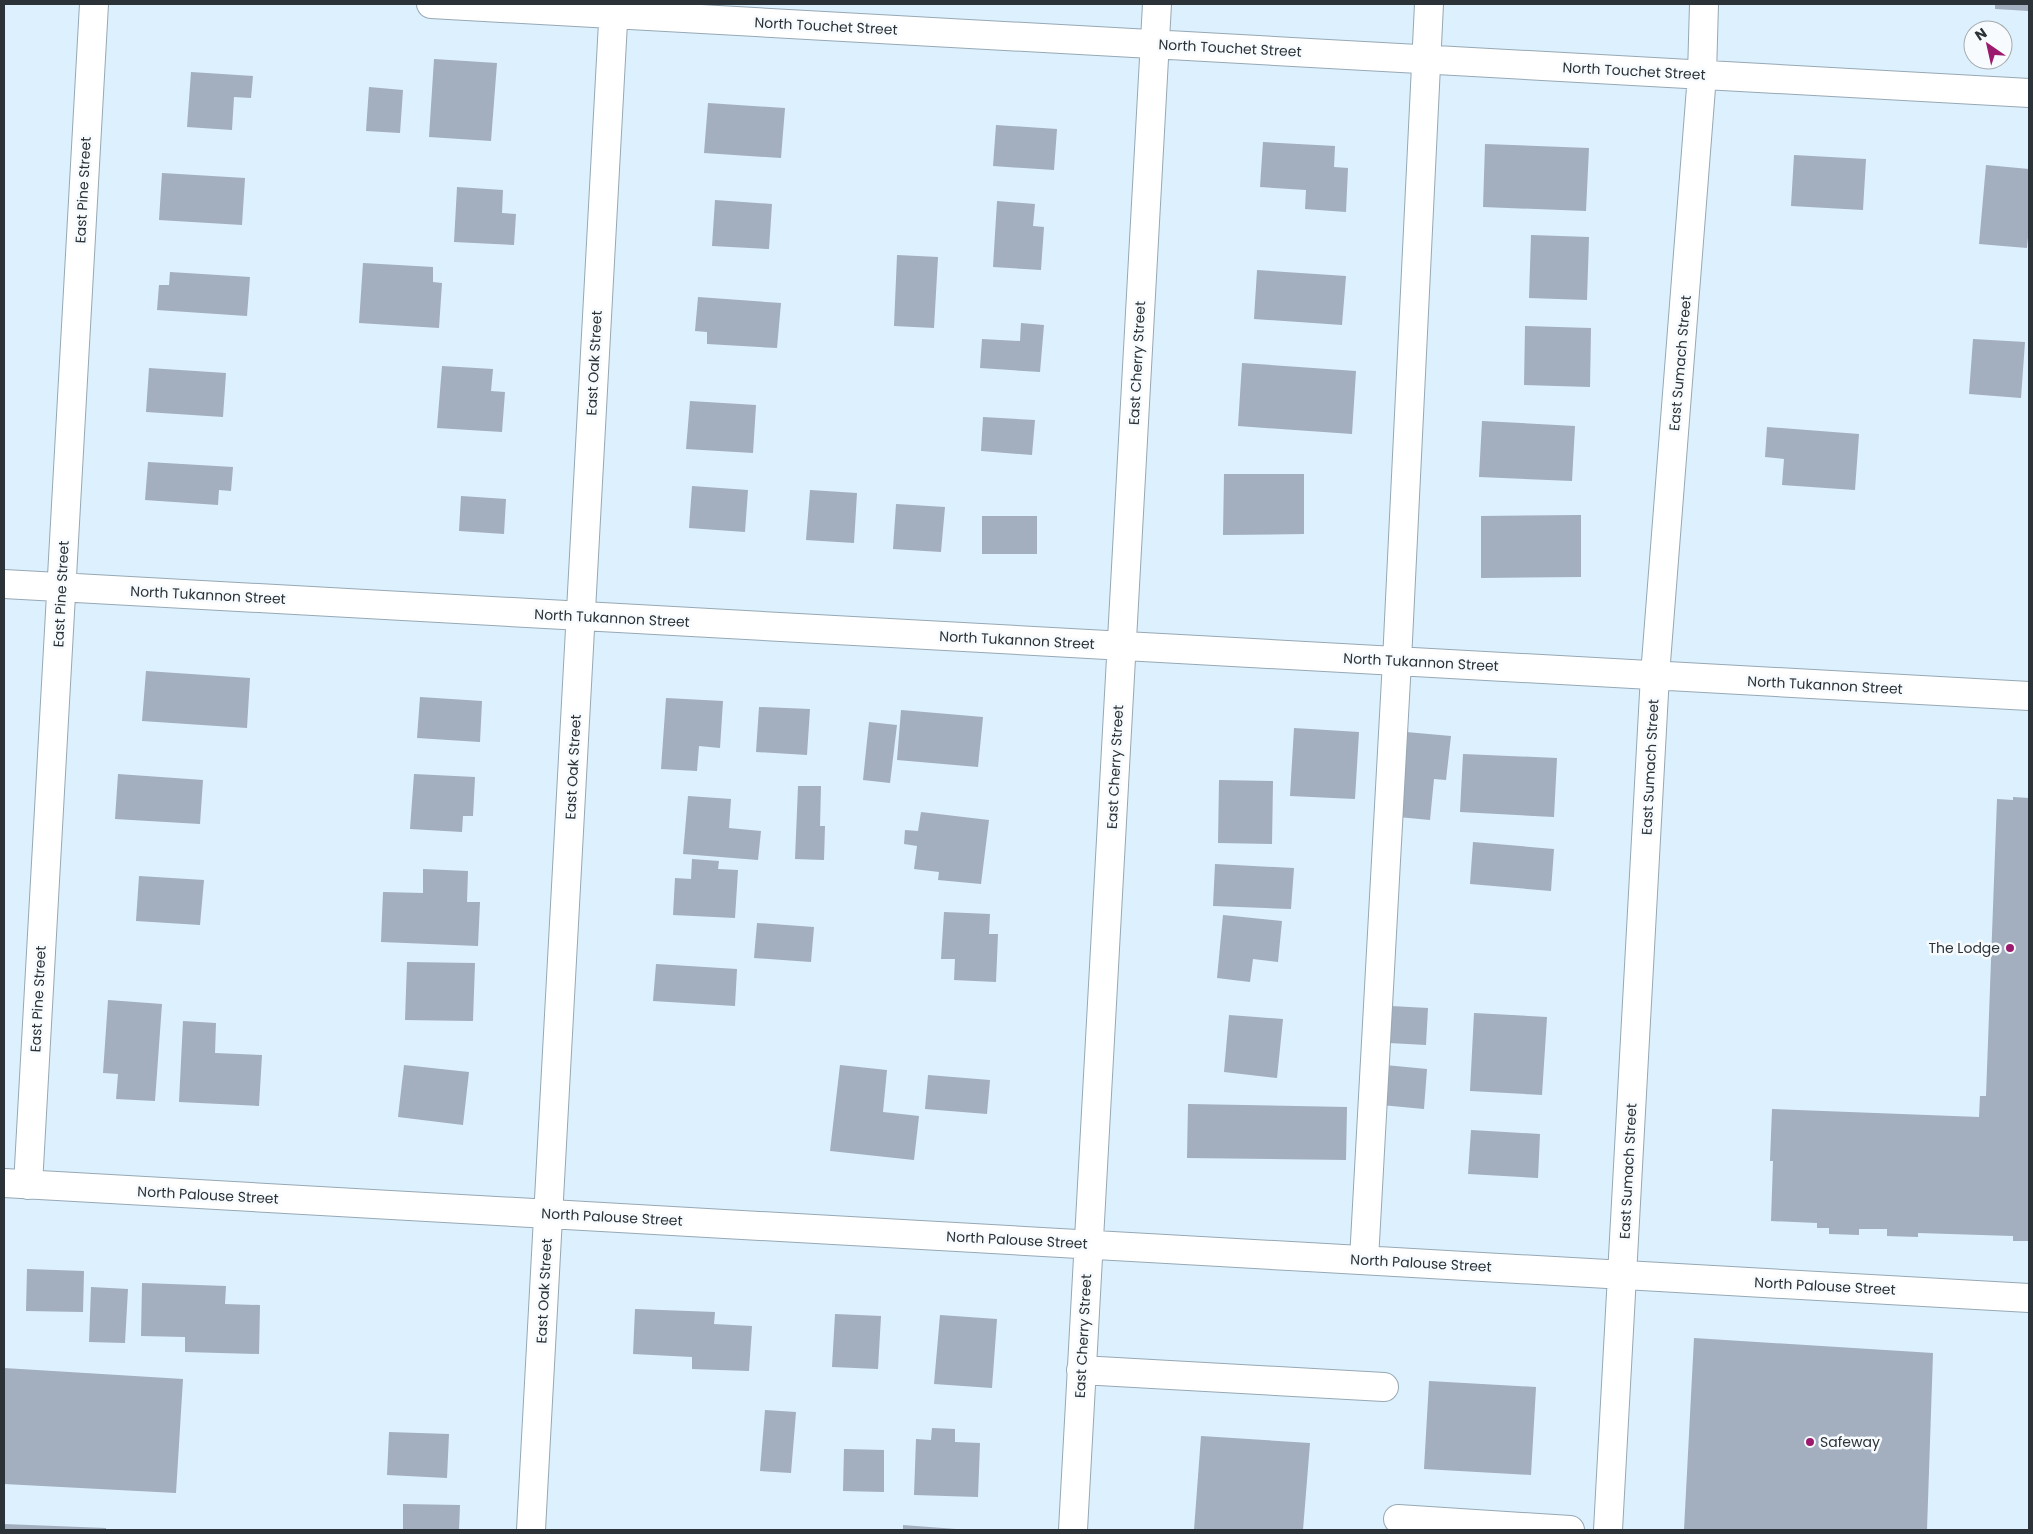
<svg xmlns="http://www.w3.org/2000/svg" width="2033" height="1534" viewBox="0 0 2033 1534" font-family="Poppins,sans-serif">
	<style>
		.building { fill: #a3aebf }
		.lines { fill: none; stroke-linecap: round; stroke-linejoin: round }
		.minor-casing { stroke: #96a8b4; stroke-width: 30 }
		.minor { stroke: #fff; stroke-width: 28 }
		.poi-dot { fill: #9c1a6d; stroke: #f7fbfe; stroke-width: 2 }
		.labels { text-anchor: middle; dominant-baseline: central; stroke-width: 5; stroke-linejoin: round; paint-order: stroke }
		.street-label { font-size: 14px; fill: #2b3338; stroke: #f7fbfe }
		.poi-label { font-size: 14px; fill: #2b3338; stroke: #f7fbfe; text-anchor: end }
	</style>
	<rect width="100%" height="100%" fill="#ddf0fd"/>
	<path class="building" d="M1995,4H2029V11L1995,9Z
		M434,59L497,63L491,141L429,137Z
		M191,72L253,76L251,98L234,97L232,130L187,127Z
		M369,87L403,90L400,133L366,131Z
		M708,103L785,108L781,158L704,153Z
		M996,125L1057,129L1054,170L993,166Z
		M1263,142L1335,146L1334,167L1348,168L1346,212L1305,209L1306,190L1260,187Z
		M1485,144L1589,148L1586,211L1483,207Z
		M1794,155L1866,159L1863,210L1791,206Z
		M1986,165L2029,169V226L2027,248L1979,244Z
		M162,173L245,178L242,225L159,220Z
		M457,187L503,190L502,213L516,214L514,245L454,242Z
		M715,200L772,204L769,249L712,246Z
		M997,201L1035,204L1033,226L1044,227L1041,270L993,267Z
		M1531,235L1589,237L1587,300L1529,298Z
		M897,255L938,257L934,328L894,326Z
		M363,263L433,267V282L442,283L439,328L359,323Z
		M1257,270L1346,276L1342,325L1254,319Z
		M170,272L250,277L247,316L157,310L159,285H169Z
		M698,297L781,303L777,348L707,344V332L695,331Z
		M1021,323L1044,325L1040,372L980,368L982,339L1020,341Z
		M1525,326L1591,328L1590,387L1524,385Z
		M1973,339L2025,342L2021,398L1969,394Z
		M1242,363L1356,371L1352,434L1238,426Z
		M442,366L493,369L491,391L505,392L502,432L437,428Z
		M149,368L226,373L223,417L146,412Z
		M690,401L756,405L753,453L686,449Z
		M983,417L1035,420L1032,455L981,451Z
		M1482,421L1575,426L1572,481L1479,477Z
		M1767,427L1859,434L1855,490L1782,485L1784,459L1765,457Z
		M148,462L233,467L231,491L219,490L218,505L145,500Z
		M1224,474H1304V534L1223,535Z
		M692,486L748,490L745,532L689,528Z
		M810,490L857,493L854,543L806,540Z
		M461,496L506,499L504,534L459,531Z
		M896,504L945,507L941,552L893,549Z
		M1581,515V577L1481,578V516Z
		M982,516H1037V554H982Z
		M146,671L250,678L247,728L142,721Z
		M420,697L482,701L480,742L417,738Z
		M666,698L723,701L720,748L699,746L697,771L661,769Z
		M759,707L810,709L807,755L756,752Z
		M901,710L983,717L978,767L897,760Z
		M869,722L897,725L890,783L863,780Z
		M1294,728L1359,732L1355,799L1290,796Z
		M1406,732L1451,736L1446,780L1434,779L1430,820L1398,817Z
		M1463,754L1557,758L1554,817L1460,812Z
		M118,774L203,780L200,824L115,819Z
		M414,774L475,777L473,816H463L462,832L410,829Z
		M1219,780L1273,781L1272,844L1218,843Z
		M798,786H821L820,826H825L824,860L795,859Z
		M688,796L731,799L729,828L761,831L758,860L683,854Z
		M2013,797L2029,798V1241H2013V1236L1918,1233V1237L1887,1236V1229H1859V1235L1829,1234V1228H1817V1223L1771,1221L1773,1161H1770L1772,1109L1979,1117L1980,1096H1986L1997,799L2013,800Z
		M921,812L989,820L981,884L938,880L939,872L914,869L917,846L904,844L905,830L918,831Z
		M1473,842L1554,849L1551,891L1470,884Z
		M692,859L719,861L718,869L738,870L735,918L673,915L675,878L691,879Z
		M1215,864L1294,868L1291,909L1213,906Z
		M423,869L468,871L467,902H480L478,946L381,942L383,892L423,893Z
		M139,876L204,880L200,925L136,921Z
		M944,912L990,914L989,934H998L996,982L954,980L955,959H941Z
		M1223,915L1282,921L1278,962L1253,959L1250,982L1217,978Z
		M757,923L814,927L811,962L754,958Z
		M407,962L475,963L473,1021L405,1020Z
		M656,964L737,969L735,1006L653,1001Z
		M108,1000L162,1004L155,1101L116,1099L118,1074L103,1073Z
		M1391,1006L1428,1008L1426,1045L1389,1043Z
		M1474,1013L1547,1017L1542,1095L1470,1091Z
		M1229,1015L1283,1019L1277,1078L1224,1072Z
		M183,1021L216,1023L215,1053L262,1055L259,1106L179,1102Z
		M404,1065L469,1072L463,1125L398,1117Z
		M840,1065L887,1070L883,1112L919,1116L914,1160L830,1151Z
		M1385,1065L1427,1069L1424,1109L1381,1105Z
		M928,1075L990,1080L987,1114L925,1109Z
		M1188,1104L1347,1107L1346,1160L1187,1158Z
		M1471,1130L1540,1134L1538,1178L1468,1174Z
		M27,1269L84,1271L83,1312L26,1311Z
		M142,1283L226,1286L225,1304L260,1305L259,1354L185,1352V1337L141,1336Z
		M91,1287L128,1289L125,1343L89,1342Z
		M635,1309L715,1312L714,1324L752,1326L749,1371L692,1369V1357L633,1354Z
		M835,1314L881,1316L878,1369L832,1367Z
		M940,1315L997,1319L992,1388L934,1384Z
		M1694,1338L1933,1353L1927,1530H1684Z
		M4,1368L183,1379L176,1493L4,1484Z
		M1429,1381L1536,1387L1531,1475L1424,1469Z
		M765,1410L796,1412L791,1473L760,1471Z
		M932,1428L955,1429V1442L980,1443L978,1497L914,1495L916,1439L931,1440Z
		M389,1432L449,1434L447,1478L387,1475Z
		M1201,1436L1310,1443L1303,1530H1194Z
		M844,1449L884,1450V1492L843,1491Z
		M403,1504L460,1505L459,1530H403Z
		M4,1524L106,1528V1530H4Z
		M903,1525L956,1529V1530H903Z"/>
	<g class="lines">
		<g class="minor-casing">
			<path id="minor" d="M431,4L2029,93
				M4,584L2029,696
				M4,1183L2029,1298
				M28,1185L94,4
				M1364,1260L1397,661L1429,4
				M1081,1370L1384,1387
				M1398,1519L1570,1530
				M531,1530L614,4
				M1073,1530L1157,4
				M1608,1530L1655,675L1702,75L1704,4"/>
		</g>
		<use href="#minor" class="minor"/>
	</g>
	<g class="poi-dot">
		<circle cx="2010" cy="948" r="5"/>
		<circle cx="1810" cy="1442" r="5"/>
	</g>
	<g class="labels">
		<g class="street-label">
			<text transform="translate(826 26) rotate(3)">North Touchet Street</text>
			<text transform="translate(1230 48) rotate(3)">North Touchet Street</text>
			<text transform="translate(1634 71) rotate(3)">North Touchet Street</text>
			<text transform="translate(83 190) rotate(-87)">East Pine Street</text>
			<text transform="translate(594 363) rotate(-87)">East Oak Street</text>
			<text transform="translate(1137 363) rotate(-87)">East Cherry Street</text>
			<text transform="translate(1680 363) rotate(-85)">East Sumach Street</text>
			<text transform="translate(61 594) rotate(-87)">East Pine Street</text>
			<text transform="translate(208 595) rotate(3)">North Tukannon Street</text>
			<text transform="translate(612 618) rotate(3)">North Tukannon Street</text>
			<text transform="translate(1017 640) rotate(3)">North Tukannon Street</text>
			<text transform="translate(1421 662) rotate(3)">North Tukannon Street</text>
			<text transform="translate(1825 685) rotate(3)">North Tukannon Street</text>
			<text transform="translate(573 767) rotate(-87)">East Oak Street</text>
			<text transform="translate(1115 767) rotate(-87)">East Cherry Street</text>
			<text transform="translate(1650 767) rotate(-87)">East Sumach Street</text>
			<text transform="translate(38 999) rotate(-87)">East Pine Street</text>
			<text transform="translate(1628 1171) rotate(-87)">East Sumach Street</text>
			<text transform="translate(208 1195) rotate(3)">North Palouse Street</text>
			<text transform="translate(612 1217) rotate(3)">North Palouse Street</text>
			<text transform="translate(1017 1240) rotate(3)">North Palouse Street</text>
			<text transform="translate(1421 1263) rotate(3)">North Palouse Street</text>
			<text transform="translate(1825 1286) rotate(3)">North Palouse Street</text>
			<text transform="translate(544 1291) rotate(-87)">East Oak Street</text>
			<text transform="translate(1083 1336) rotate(-87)">East Cherry Street</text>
		</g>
		<g class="poi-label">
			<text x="2000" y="948">The Lodge</text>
			<text x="1820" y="1442" text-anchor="start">Safeway</text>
		</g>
	</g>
	<rect width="2033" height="1534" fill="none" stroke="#2b3338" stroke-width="10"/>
	<g transform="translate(1988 45) rotate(326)"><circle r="24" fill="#f7fbfe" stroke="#a5abaf"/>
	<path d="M0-4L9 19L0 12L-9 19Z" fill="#9c1a6d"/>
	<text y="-8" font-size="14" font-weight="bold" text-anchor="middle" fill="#2b3338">N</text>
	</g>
</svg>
